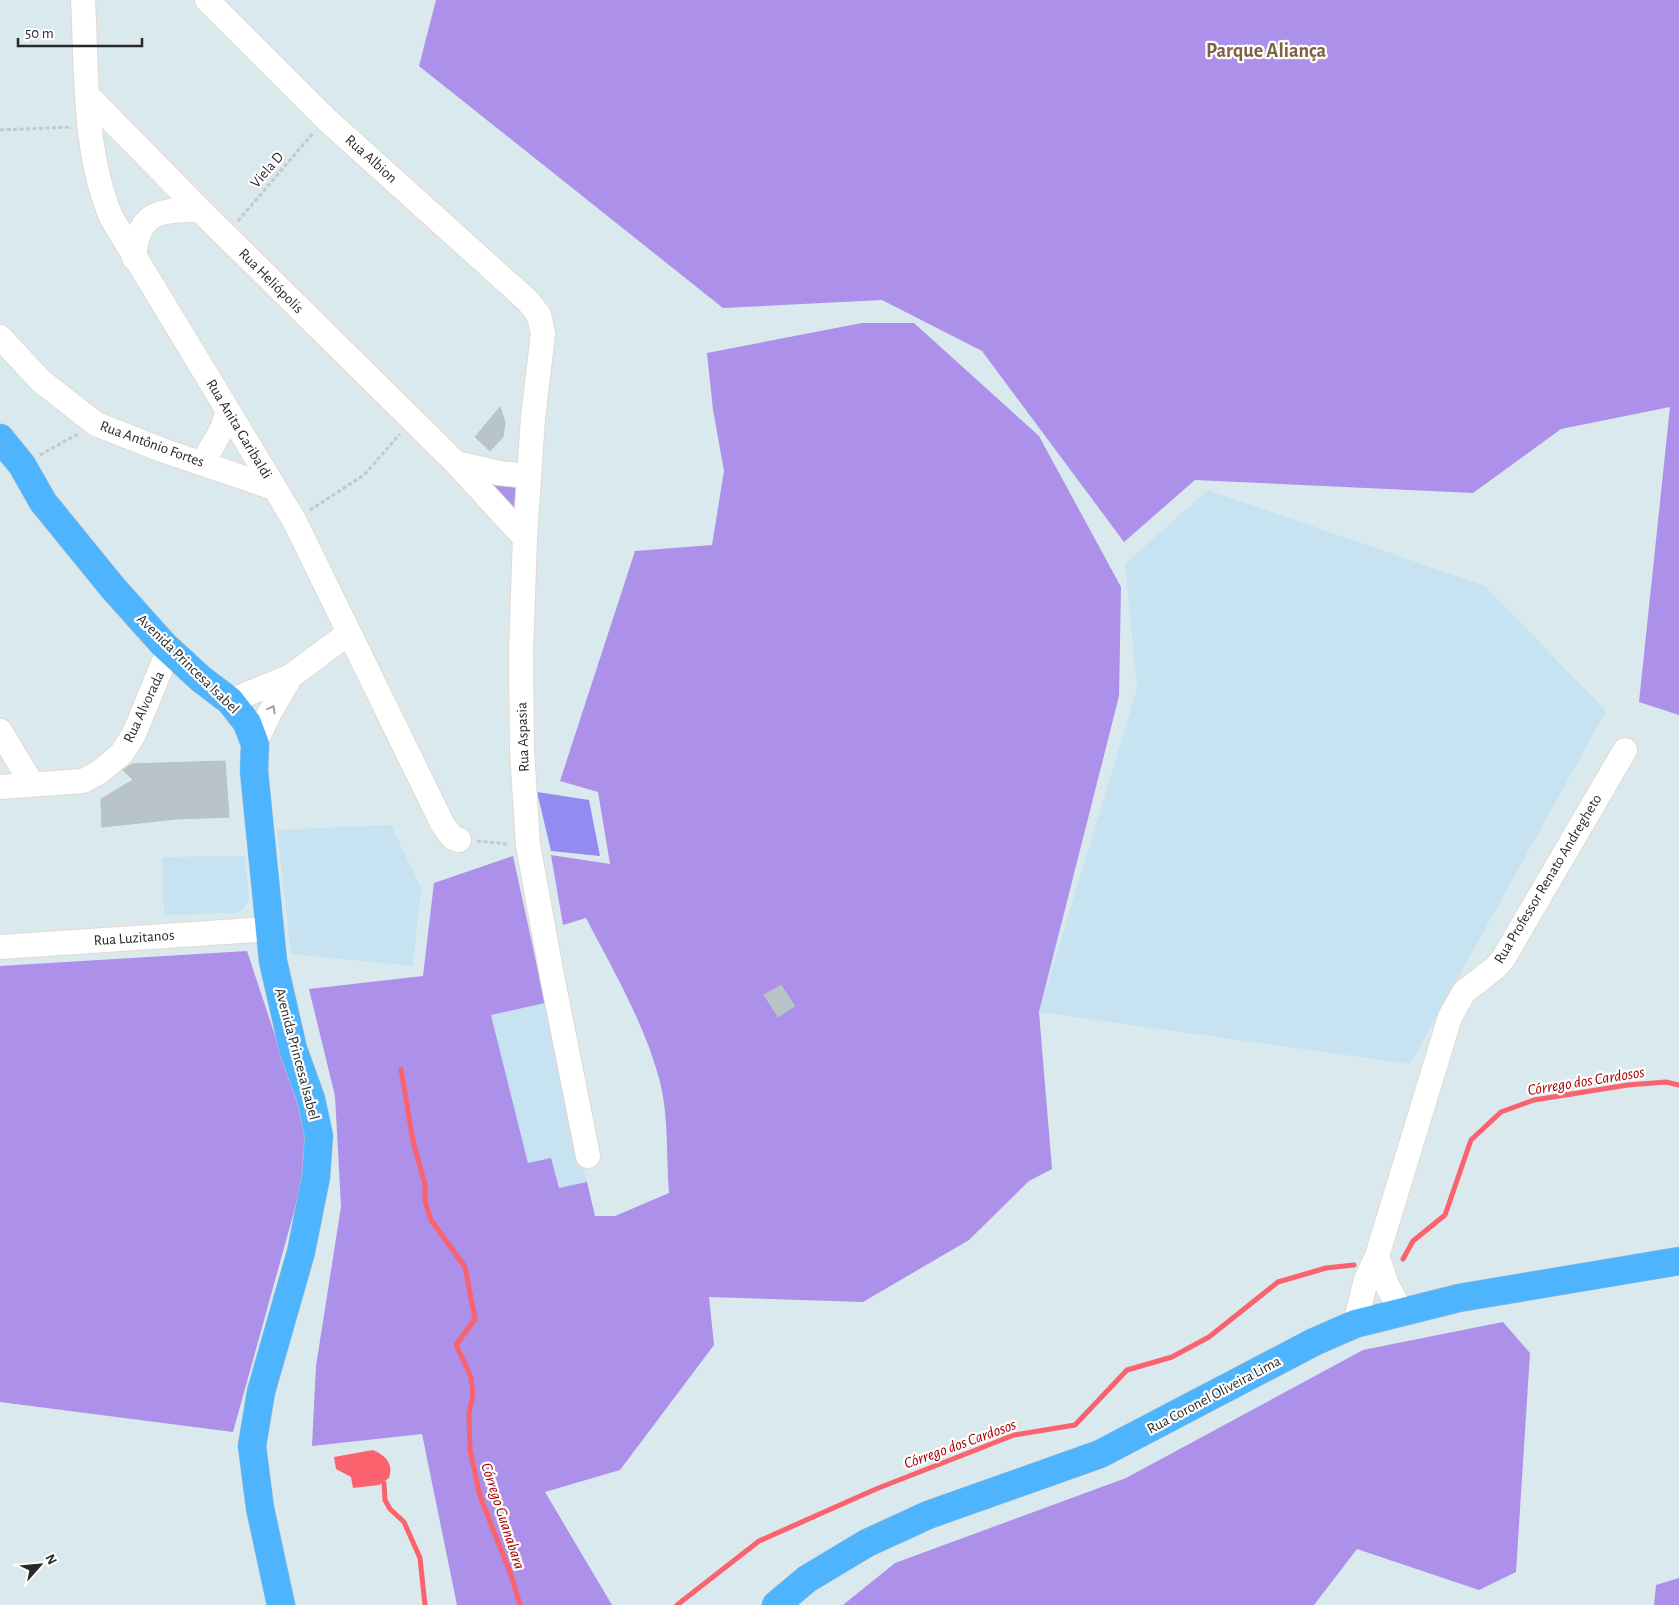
<svg xmlns="http://www.w3.org/2000/svg" width="1679" height="1605" viewBox="0 0 1679 1605" font-family="'Alegreya Sans',sans-serif">
	<style>
		.education { fill: #c7e3f1 }
		.green { fill: #ac90ea }
		.pitch { fill: #938bf2 }
		.water { fill: #fa626e }
		.lines { fill: none; stroke-linecap: round; stroke-linejoin: round }
		.stream { stroke: #fa626e; stroke-width: 5 }
		.building { fill: #b9c4c8; stroke: #b3c2c9 }
		.minor-casing { stroke: #e4d9cf; stroke-width: 26 }
		.major-casing { stroke: #c7c7c7; stroke-width: 29 }
		.path { stroke: #c7c7c7; stroke-width: 3; stroke-dasharray: 4 2.5; stroke-linecap: butt }
		.minor { stroke: #fff; stroke-width: 24 }
		.major { stroke: #4eb4fe; stroke-width: 28 }
		.oneway { stroke: #9f9f9f }
		.labels { text-anchor: middle; dominant-baseline: central; stroke-width: 4.5; stroke-linejoin: round; paint-order: stroke }
		.street-label { font-size: 15px; fill: #292929; stroke: #fff }
		.water-label { font-size: 16px; font-style: italic; fill: #a70000; stroke: #fff }
		.district-label { font-size: 20px; font-weight: bold; fill: #7e6145; stroke: #fff }
	</style>
	<rect width="100%" height="100%" fill="#dae9ed"/>
	<path class="education" d="M1208,490L1485,586L1606,711L1410,1064L1039,1012L1137,689L1125,564Z
		M391,825L421,888L413,966L291,954L277,830Z
		M245,856L249,900L244,908L237,913L164,915L162,857Z
		M545,1003L587,1182L559,1189L528,1163L491,1014Z"/>
	<path class="green" d="M436,0H1679V715L1639,702L1670,407L1561,429L1473,493L1195,480L1124,542L982,351L882,300L723,308L419,66Z
		M862,323H914L1039,436L1121,587L1119,696L1039,1012L1052,1169L1029,1181L969,1240L863,1302L709,1297L714,1345L620,1470L545,1492L612,1605H457L422,1434L312,1446L316,1366L341,1207L335,1096L309,989L423,976L434,883L513,856L545,1003L491,1015L528,1163L551,1158L559,1188L587,1182L595,1216H615L669,1193C666,1156 669,1118 660,1082C645,1024 613,970 586,918L563,925L551,855L610,864L598,792L560,781L635,551L712,545L724,471L713,410L707,353Z
		M495,475L524,480L523,520L483,488Z
		M247,951L312,1147L233,1432L0,1402V966Z
		M1503,1322L1530,1353L1516,1572L1479,1590L1357,1549L1314,1605H843L895,1563L1126,1478L1363,1350Z
		M1679,1578V1605H1654L1656,1585Z"/>
	<path class="pitch" d="M537,792L589,800L600,856L551,851Z"/>
	<path class="water" d="M373,1450C386,1456 394,1464 389,1478L379,1485L353,1488L351,1477L336,1469L334,1457Z"/>
	<g class="lines">
		<path class="stream" d="M401,1069L413,1141L425,1185V1201L431,1220L465,1267L475,1319L456,1345L471,1377L473,1394L469,1414L470,1450L480,1496L511,1575L520,1605
			M1403,1259L1413,1241L1445,1215L1471,1140L1501,1112L1534,1100L1628,1085L1666,1082L1679,1085
			M384,1483L385,1500L390,1509L404,1522L420,1558L425,1605
			M677,1605L759,1541L876,1489L1014,1435L1075,1425L1127,1370L1172,1357L1209,1337L1278,1282L1326,1268L1354,1265"/>
	</g>
	<path class="building" d="M500,407L505,422L503,437L490,451L475,437Z
		M225,761L229,817L176,819L102,827L101,799L133,780L123,770L132,764Z
		M781,985L795,1006L778,1017L764,995Z"/>
	<g class="lines">
		<g class="minor-casing">
			<path id="minor" d="M83,0C87,73 83,149 111,217L294,520L443,825L453,838L459,840
				M207,0L326,119L528,301L539,315L543,334L533,418L525,538L521,651L522,751L528,845L552,976L588,1156
				M89,97L200,210L456,463L525,538
				M134,258C137,212 160,209 200,210
				M0,337L41,381L96,424L162,450L274,488
				M203,462L222,429L228,411
				M456,463L499,473L529,476
				M230,701L291,676L349,633
				M0,731L32,784
				M255,744L269,714L291,676
				M0,787L83,781L100,772L122,753L134,734L169,649
				M0,947L269,929
				M1377,1256L1387,1285L1402,1313
				M1355,1324L1366,1280L1377,1256L1450,1017L1464,992L1495,968L1503,959L1625,750"/>
		</g>
		<g class="major-casing">
			<path id="major" d="M0,438L22,465L43,502L113,588L164,645L201,679L230,701L247,723L255,744L254,771L273,961L293,1049L311,1099L319,1136L316,1177L301,1252L261,1392L252,1446L260,1508L281,1605
				M776,1605L807,1579L867,1543L928,1515L1100,1454L1314,1342L1355,1324L1459,1298L1679,1261"/>
		</g>
		<path class="path" d="M0,130L72,127
			M238,221L314,132
			M40,455L78,434
			M310,510L364,475L400,434
			M477,841L508,844"/>
		<use href="#minor" class="minor"/>
		<use href="#major" class="major"/>
	</g>
	<defs><path id="oneway-chevron" d="M-2-3.5L2.5 0L-2 3.5" fill="none" stroke-width="1.6" stroke-linecap="round" stroke-linejoin="round" transform="scale(1.25)"/></defs>
	<use class="oneway" href="#oneway-chevron" transform="translate(272 709) rotate(-61)"/>
	<g class="labels">
		<g class="street-label">
			<text transform="translate(371 159) rotate(42)">Rua Albion</text>
			<text transform="translate(267 170) rotate(-49)">Viela D</text>
			<text transform="translate(271 281) rotate(45)">Rua Heliópolis</text>
			<text transform="translate(239 429) rotate(59)">Rua Anita Garibaldi</text>
			<text transform="translate(152 444) rotate(20)">Rua Antônio Fortes</text>
			<text transform="translate(188 664) rotate(44)">Avenida Princesa Isabel</text>
			<text transform="translate(144 707) rotate(-65)">Rua Alvorada</text>
			<text transform="translate(523 737) rotate(-92)">Rua Aspasia</text>
			<text transform="translate(1548 879) rotate(-59)">Rua Professor Renato Andregheto</text>
			<text transform="translate(134 938) rotate(-4)">Rua Luzitanos</text>
			<text transform="translate(297 1054) rotate(75)">Avenida Princesa Isabel</text>
			<text transform="translate(1214 1395) rotate(-28)">Rua Coronel Oliveira Lima</text>
		</g>
		<g class="water-label">
			<text transform="translate(1586 1081) rotate(-9)">Córrego dos Cardosos</text>
			<text transform="translate(960 1444) rotate(-20)">Córrego dos Cardosos</text>
			<text transform="translate(503 1516) rotate(72)">Córrego Guanabara</text>
		</g>
		<g class="district-label">
			<text x="1266" y="51">Parque Aliança</text>
		</g>
	</g>
	<g transform="translate(40 1565) rotate(63)" stroke="#ffffff" stroke-width="4" paint-order="stroke">
	<path d="M0-4L9 19L0 12L-9 19Z" fill="#292929"/>
	<text y="-8" font-size="14" font-weight="bold" text-anchor="middle" fill="#292929">N</text>
	</g>
	<path d="M18 38v8h124v-8" fill="none" stroke="#292929" stroke-width="2.5"/>
	<text x="25" y="38" font-size="15" fill="#292929" stroke="#ffffff" stroke-width="4" paint-order="stroke">50 m</text>
</svg>
